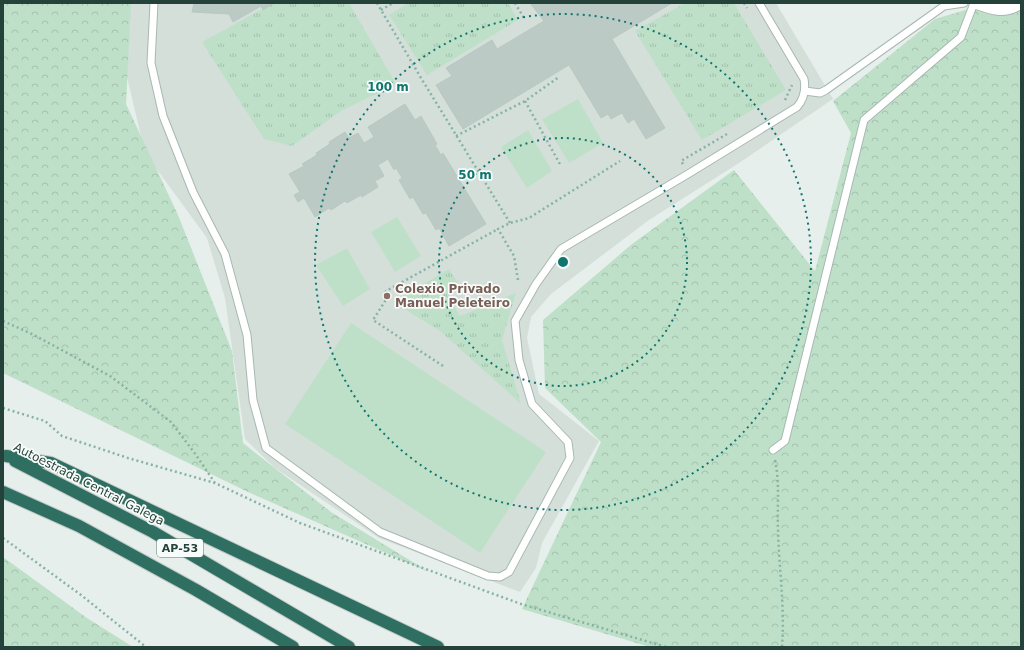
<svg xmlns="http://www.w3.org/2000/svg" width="1024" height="650" viewBox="0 0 1024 650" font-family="'DejaVu Sans',sans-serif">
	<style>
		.built { fill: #d4dfda }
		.grass { fill: url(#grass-tufts) }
		.forest { fill: url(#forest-crowns) }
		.pitch { fill: #bfe0c8 }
		.building { fill: #bbcac4; stroke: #b8c9c2 }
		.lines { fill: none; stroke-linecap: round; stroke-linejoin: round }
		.service-casing { stroke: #a8b8b2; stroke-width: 9 }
		.minor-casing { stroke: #a8b8b2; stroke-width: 14 }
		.motorway-casing { stroke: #c2cac8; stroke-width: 14 }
		.path { stroke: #86b3a5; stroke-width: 2.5; stroke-dasharray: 2 3; stroke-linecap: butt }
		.service { stroke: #fff; stroke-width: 7 }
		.minor { stroke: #fff; stroke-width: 12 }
		.motorway { stroke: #2f6f62; stroke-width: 12 }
		.ring { fill: none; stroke: #0f766e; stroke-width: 2; stroke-dasharray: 2 4 }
		.education-dot { fill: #8d6e63; stroke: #f7fbf9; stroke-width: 1.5 }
		.labels { text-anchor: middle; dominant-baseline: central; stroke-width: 3.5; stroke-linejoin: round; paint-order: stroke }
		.shield { fill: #f7fbf9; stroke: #637a73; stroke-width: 1 }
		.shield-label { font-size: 11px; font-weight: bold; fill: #24423a }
		.education-label { font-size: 12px; font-weight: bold; fill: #785e54; stroke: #f7fbf9; text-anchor: start }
		.street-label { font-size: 12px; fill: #24423a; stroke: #f7fbf9 }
		.centre { fill: #0f766e; stroke: #f7fbf9; stroke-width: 2 }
		.ring-label { font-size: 12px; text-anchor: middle; font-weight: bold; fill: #0f766e; stroke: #f7fbf9; stroke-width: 3.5; stroke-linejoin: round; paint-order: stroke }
	</style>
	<defs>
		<pattern id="grass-tufts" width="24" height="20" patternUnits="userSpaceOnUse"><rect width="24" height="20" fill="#bfe0c8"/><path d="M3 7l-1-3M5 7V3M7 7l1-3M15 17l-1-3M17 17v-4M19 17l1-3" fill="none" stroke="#a4c1ad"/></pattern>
		<pattern id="forest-crowns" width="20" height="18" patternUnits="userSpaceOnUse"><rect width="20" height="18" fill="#bfe0c8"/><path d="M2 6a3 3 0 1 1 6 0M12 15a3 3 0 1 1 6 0" fill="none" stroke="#a4c1ad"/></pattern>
	</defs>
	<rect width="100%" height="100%" fill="#e6efeb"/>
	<path class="built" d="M102,3H776L833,99L739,163L649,220L551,294L531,317L527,338L539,394L599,441L542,543L536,568L520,592L379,538L275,468L245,439L225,298L207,238L145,153L114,22Z"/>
	<path class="grass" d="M273,3H349L396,84L341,111L292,146L264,139L202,42Z
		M408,3H508L518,20L427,75L389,15Z
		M685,3H734L786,90L702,140L635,31Z
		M449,269L458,283L448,296L460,316L516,293L502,340L521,404L440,331L393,302Z"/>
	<path class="forest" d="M3,3H131L126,104L178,215L232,351L243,443L331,512L429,572L248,492L3,373Z
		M989,3H1021V647H650L522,609L601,442L545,388L543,320L632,244L734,170L815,271L851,133L833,101L935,19Z
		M3,557L87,618L133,647H3Z"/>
	<path class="pitch" d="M578,99L603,143L569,163L542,119Z
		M528,130L552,171L527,188L501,147Z
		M397,217L421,256L395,272L371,232Z
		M347,248L370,289L343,306L316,265Z
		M351,323L546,452L480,553L285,424Z"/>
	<path class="building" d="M194,3H274L263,10L261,6L233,22L229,14L192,12Z
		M530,3H672L612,39L665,128L646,139L634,119L628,123L622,113L611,119L608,114L601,118L569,65L463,129L436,85L452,76L446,68L492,40L497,49L544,21Z
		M405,104L415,120L421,116L437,144L435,145L441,155L443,153L486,224L449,246L439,228L436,230L426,213L423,214L413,197L410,199L399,180L402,178L396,168L394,170L388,159L378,165L384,176L375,181L378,187L362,197L361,195L347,203L345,201L331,210L329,208L315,217L304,198L298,202L294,195L300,192L289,174L304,166L302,164L317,155L316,153L330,144L329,142L345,132L349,138L358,133L364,143L374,137L368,127Z"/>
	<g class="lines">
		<g class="service-casing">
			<path id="service" d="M154,3L151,63L163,116L193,192L225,254L247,335L253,400L266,448L380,532L488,576L500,577L509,572L570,458L568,442L532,404L519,360L515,321L536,284L561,249L688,174L797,107C804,99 806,90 804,79L759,3
				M805,91L820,93L826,90L944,6L964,3
				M773,450L785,441L864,120L961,37L974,3"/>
		</g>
		<g class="minor-casing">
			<path id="minor" d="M977,3C994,9 1004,13 1020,3"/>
		</g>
		<g class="motorway-casing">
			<path id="motorway" d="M6,456L51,463L438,647
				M15,461L153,532L349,647
				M3,492L79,526L196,590L293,647"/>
		</g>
		<path class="path" d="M377,3L421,78L510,223
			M515,3L524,18
			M744,3L747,8
			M381,10L393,3
			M785,100L792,85
			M525,101L561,166
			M456,136L525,101L559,77
			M683,164L681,161L727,134
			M518,280L514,256L498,229L510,223L529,218L620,161
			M3,321L32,334L110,376L171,422L196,455L215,483
			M443,366L373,320L387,298L386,291L498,229
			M3,408L45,421L62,436L128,458L215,483L300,523L521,604L666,647
			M775,460C780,484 777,506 778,530C779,569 785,608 782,647
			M3,538L81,595L146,647"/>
		<use href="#service" class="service"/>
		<use href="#minor" class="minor"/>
		<use href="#motorway" class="motorway"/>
	</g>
	<g class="ring">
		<circle cx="563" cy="262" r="124"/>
		<circle cx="563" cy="262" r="248"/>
	</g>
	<circle class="education-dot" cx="387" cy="296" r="4"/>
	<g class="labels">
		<rect class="shield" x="157" y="539" width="46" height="18" rx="3"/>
		<g class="shield-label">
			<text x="180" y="548">AP-53</text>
		</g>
		<g class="education-label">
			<text x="395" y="289">Colexio Privado<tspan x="395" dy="14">Manuel Peleteiro</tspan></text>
		</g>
		<g class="street-label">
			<text transform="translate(89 484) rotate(27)">Autoestrada Central Galega</text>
		</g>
	</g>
	<circle cx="563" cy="262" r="6" class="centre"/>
	<g class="ring-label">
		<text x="388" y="91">100 m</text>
		<text x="475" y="179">50 m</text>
	</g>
	<rect width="1024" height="650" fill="none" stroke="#24423a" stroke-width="8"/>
</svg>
